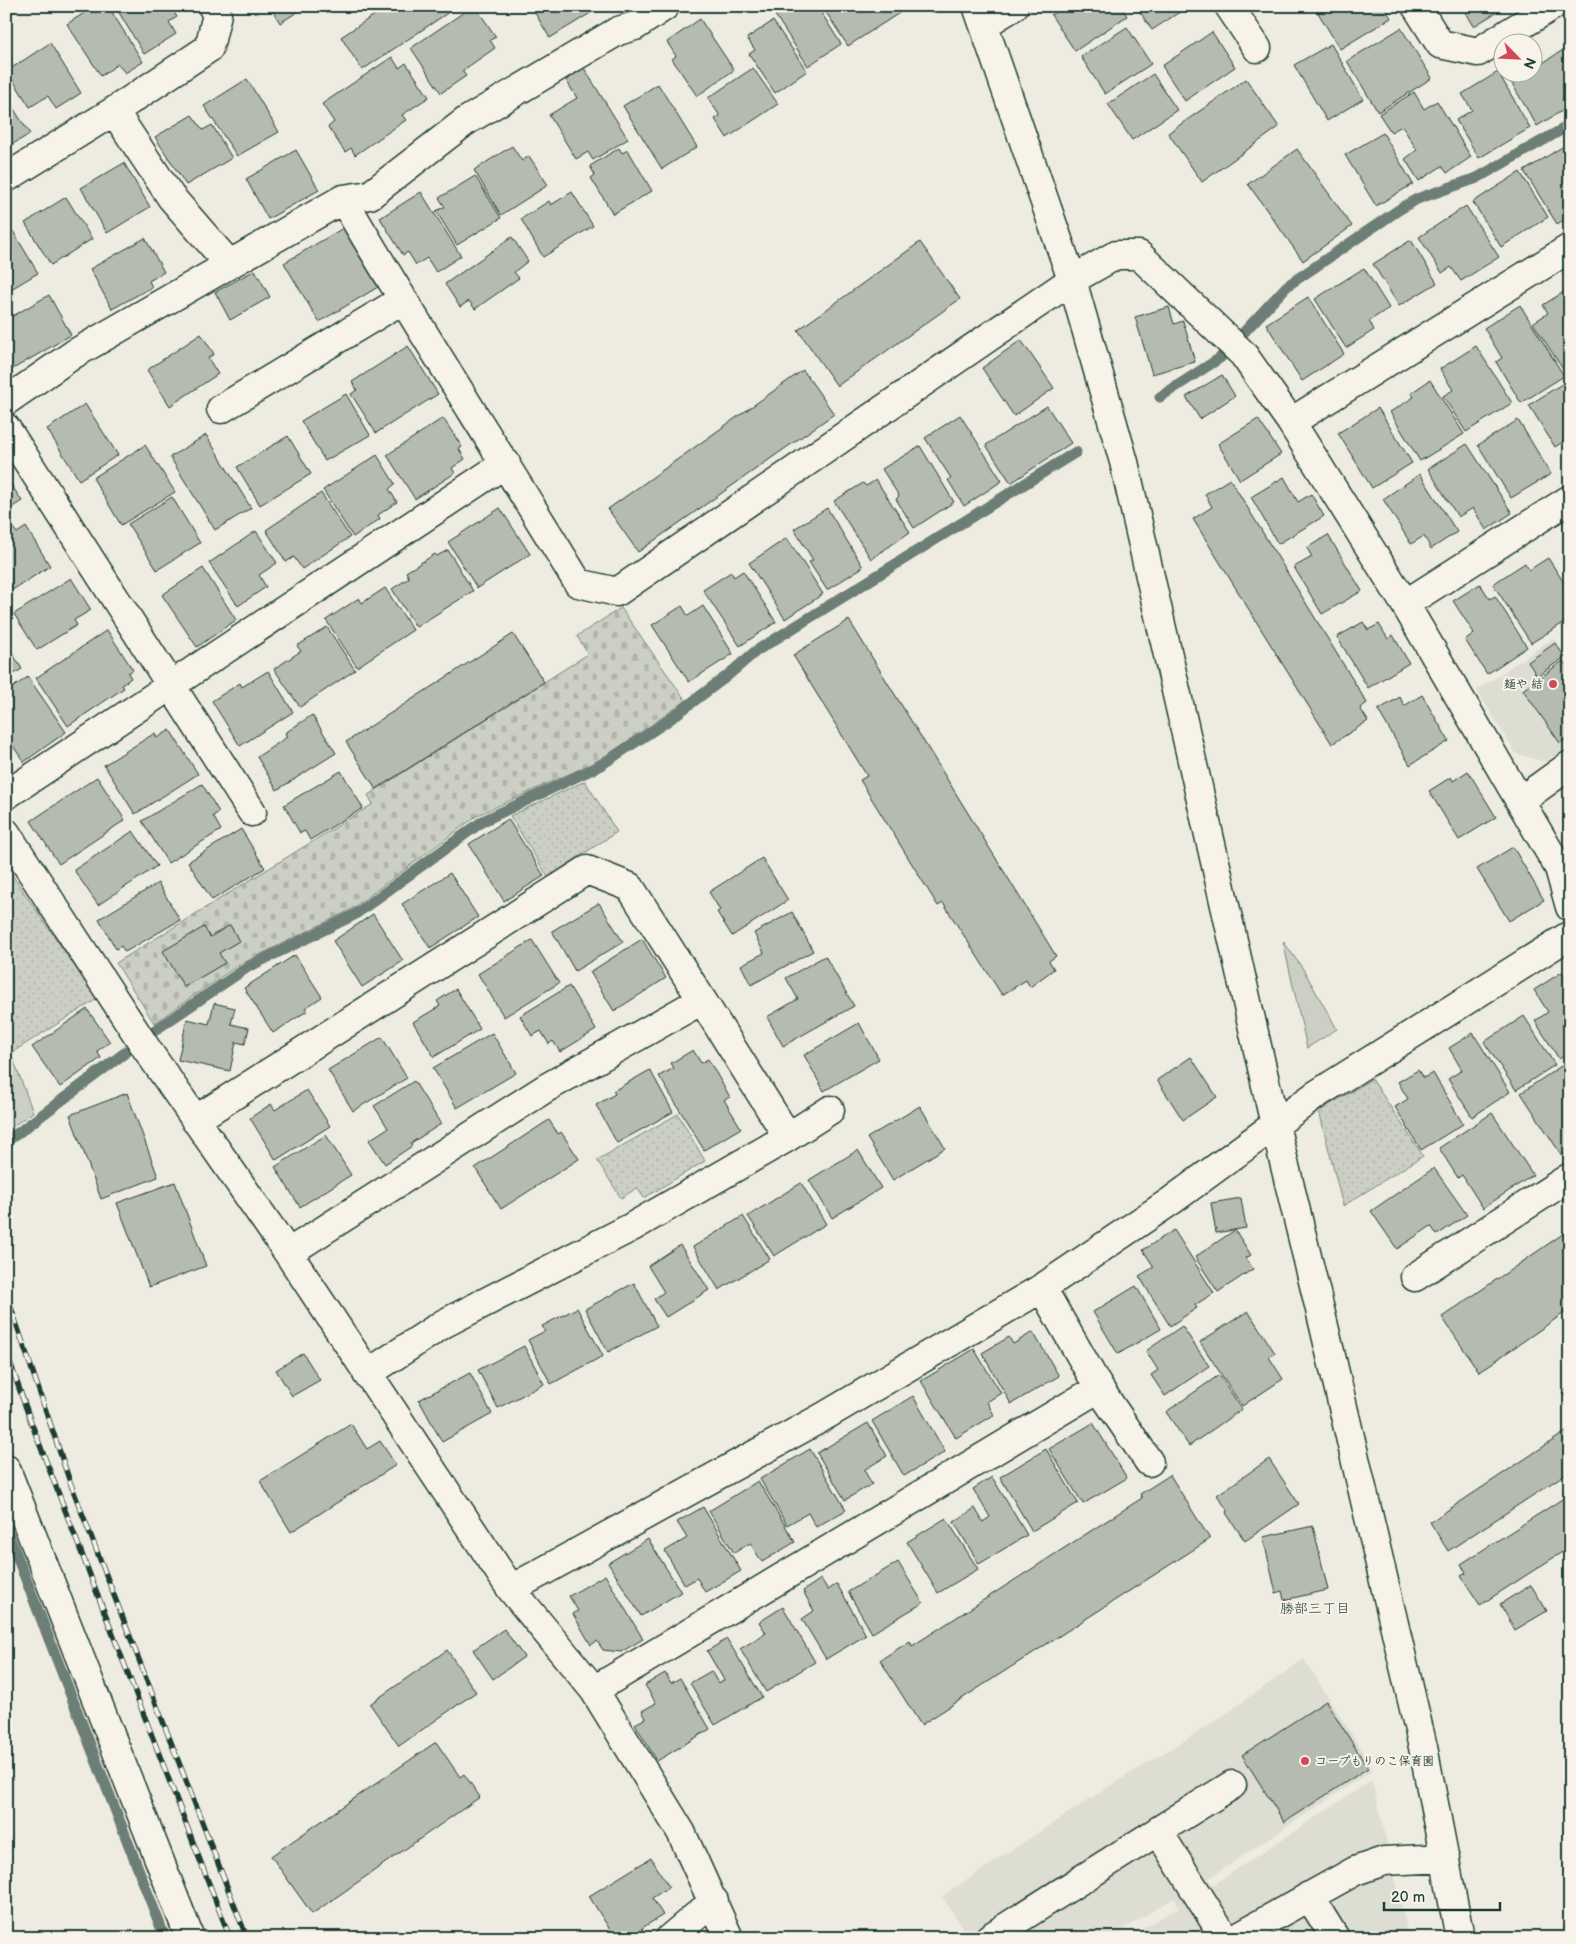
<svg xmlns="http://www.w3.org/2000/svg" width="1576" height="1944" viewBox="0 0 1576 1944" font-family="'Balsamiq Sans','Klee One',sans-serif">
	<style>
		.built { fill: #ddddd2 }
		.green { fill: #cccfc4; stroke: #76867c }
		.cemetery { fill: url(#cemetery-stones); stroke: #76867c }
		.park { fill: url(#park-dots); stroke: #76867c }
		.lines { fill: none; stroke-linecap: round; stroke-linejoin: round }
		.stream { stroke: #6c7e74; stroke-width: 11 }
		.building { fill: #b5bbb0; stroke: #1f3d34 }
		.minor-casing { stroke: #1f3d34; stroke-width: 31 }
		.minor { stroke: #f7f3e8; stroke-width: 28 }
		.rail-casing { stroke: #1f3d34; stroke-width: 5.5 }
		.rail { stroke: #f7f3e8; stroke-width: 4; stroke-dasharray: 11; stroke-linecap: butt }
		.poi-dot { fill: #d1495b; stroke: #f7f3e8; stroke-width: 2 }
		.labels { text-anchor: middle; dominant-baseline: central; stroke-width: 4; stroke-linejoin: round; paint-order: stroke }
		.poi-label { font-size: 12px; font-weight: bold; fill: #1f3d34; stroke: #f7f3e8; text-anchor: end }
		.neighbourhood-label { font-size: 14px; fill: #1f3d34; stroke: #f7f3e8 }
	</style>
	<defs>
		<pattern id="cemetery-stones" width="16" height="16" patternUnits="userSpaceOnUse" patternTransform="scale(1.25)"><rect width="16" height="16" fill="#cccfc4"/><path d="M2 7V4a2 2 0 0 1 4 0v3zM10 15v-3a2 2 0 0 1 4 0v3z" fill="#afb3a9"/></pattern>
		<pattern id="park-dots" width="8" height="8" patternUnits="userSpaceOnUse" patternTransform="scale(1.25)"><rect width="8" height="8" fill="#cccfc4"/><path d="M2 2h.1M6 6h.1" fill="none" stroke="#afb3a9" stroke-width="1.8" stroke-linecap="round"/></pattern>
	</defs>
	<rect width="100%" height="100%" fill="#eeece1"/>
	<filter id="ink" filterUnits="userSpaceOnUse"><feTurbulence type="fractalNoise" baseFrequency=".02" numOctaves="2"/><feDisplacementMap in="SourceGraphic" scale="10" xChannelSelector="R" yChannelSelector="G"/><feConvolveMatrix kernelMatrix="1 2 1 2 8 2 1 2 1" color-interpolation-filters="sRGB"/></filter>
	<g filter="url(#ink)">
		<path class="built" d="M1553,638L1570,662V745L1546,762L1516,754L1477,690Z
			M1304,1659L1368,1760L1372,1770L1208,1879L1213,1885L1372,1780L1409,1938H1126L1179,1907L1174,1898L1109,1938H969L942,1896L1105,1789L1211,1724Z"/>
		<path class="green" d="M1283,941L1303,969L1337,1029L1307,1048Z
			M6,1040L33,1112L6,1131Z"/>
		<path class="cemetery" d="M621,608L686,701L612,752L591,764L478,815L350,910L237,966L154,1023L116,963L373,804L368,795L588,654L577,636Z"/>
		<path class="park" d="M585,781L617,832L548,877L510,816Z
			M6,866L97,999L11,1053L6,1040Z
			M1372,1079L1423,1156L1343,1206L1319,1111Z
			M678,1114L705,1161L644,1198L637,1188L621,1198L597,1160Z"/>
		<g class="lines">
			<path class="stream" d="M1160,397L1220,358L1287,286L1400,209L1417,199L1477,178L1570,125
				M6,1142L158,1028L248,967L354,915L483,821L601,765L666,722L727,676L756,651L1076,452
				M6,1528L165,1938"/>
		</g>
		<path class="building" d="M95,6H108L143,62L125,73L118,64L101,76L67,24Z
			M115,6H170L177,17L169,22L176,34L144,54Z
			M270,6H307L280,23Z
			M388,6H458L362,70L341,37Z
			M473,6H475L496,37L490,40L495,48L462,71L466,76L441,93L411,48Z
			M536,6H595L597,9L550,38L535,13L539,10Z
			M789,6H817L841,44L808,66L775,15Z
			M822,6H901L904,10L848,46Z
			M1064,6H1121L1127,16L1075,51L1051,15Z
			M1136,6H1189L1152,30Z
			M1314,6H1384L1391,18L1340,49Z
			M1462,6H1507L1474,26Z
			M700,19L734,70L697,96L672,59L676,56L667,42Z
			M773,21L807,71L775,93L749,54L755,50L747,38Z
			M1127,27L1151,64L1105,94L1081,57Z
			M1401,28L1432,78L1378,112L1347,61Z
			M1212,32L1235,67L1185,101L1162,66Z
			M50,43L81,93L56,109L48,96L30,107L7,71Z
			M1331,44L1363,99L1327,121L1294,65Z
			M1566,48L1570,55V106L1537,126L1505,72H1534V65L1535,68Z
			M392,57L399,68L406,63L429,97L402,115L406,120L355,155L351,148L345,152L328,127L334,122L322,104Z
			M584,68L628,139L593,160L588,152L576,159L549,115L577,98L566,80Z
			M753,68L778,104L727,138L715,119L720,116L708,98Z
			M1498,72L1530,128L1479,158L1456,120L1472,110L1462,94Z
			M1153,74L1177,110L1132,140L1108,104Z
			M247,79L279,132L237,156L204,106Z
			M1246,79L1279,127L1202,182L1168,133Z
			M658,84L697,147L662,169L623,106Z
			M1414,92L1424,109L1437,101L1471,157L1447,173L1442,166L1419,181L1405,159L1417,150L1402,126L1391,132L1379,114Z
			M6,97L30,134L6,148Z
			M192,115L203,130L212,125L232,158L186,185L155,137Z
			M1383,133L1413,184L1376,206L1345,155Z
			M1570,142V216L1557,224L1524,171Z
			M512,146L522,161L529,156L548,185L501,215L474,170Z
			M619,148L622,153L628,150L652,191L613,214L591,178L595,175L590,166Z
			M1297,149L1352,226L1303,261L1248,184Z
			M296,150L319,190L268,219L246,179Z
			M124,163L150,207L107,233L81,188Z
			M1520,172L1548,217L1501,247L1473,202Z
			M475,176L501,218L457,245L436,211L445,207L439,198Z
			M421,192L461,256L436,272L427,258L416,265L408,252L403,255L380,218Z
			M572,192L593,226L543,257L521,219L549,201L551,205Z
			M66,197L92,239L51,265L25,223Z
			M1466,206L1499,257L1461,281L1451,267L1442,273L1419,237Z
			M343,228L378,287L319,322L284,263Z
			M13,231L38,273L6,292V235Z
			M512,237L528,261L514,272L519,278L475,309L469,301L460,307L445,284Z
			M145,238L164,272L149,281L152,287L112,309L90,269Z
			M1411,240L1437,283L1399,306L1373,264Z
			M920,242L960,299L837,386L798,330Z
			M1364,268L1389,308L1369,321L1374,330L1346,348L1315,299Z
			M255,270L270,297L230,320L215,292Z
			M1570,288V372L1566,374L1533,323L1548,313L1543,305Z
			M49,295L71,335L6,373V320Z
			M1308,297L1344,354L1302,381L1266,324Z
			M1520,305L1564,376L1521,403L1496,362L1502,358L1484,328Z
			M1169,307L1174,324L1183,321L1195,362L1152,374L1135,317Z
			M201,334L214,354L208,358L218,374L170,406L147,370Z
			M1021,340L1054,388L1014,416L982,368Z
			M408,346L438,394L376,433L351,394L357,390L352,382Z
			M1476,346L1512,403L1466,432L1443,396L1453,390L1440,369Z
			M803,370L834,414L638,552L608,509Z
			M1222,375L1235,396L1200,419L1186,397Z
			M1430,380L1464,434L1420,461L1390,412L1414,397L1411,393Z
			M1568,380L1570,383V446L1566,440L1555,447L1529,405Z
			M346,394L370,435L325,461L301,421Z
			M85,404L118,455L79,480L47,429Z
			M1047,406L1071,443L1011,483L986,445Z
			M1378,408L1412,463L1372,488L1338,433Z
			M960,415L1002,481L964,506L948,480L951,478L925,438Z
			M443,418L462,447L459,449L465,459L452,468L455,473L415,499L387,455Z
			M1258,419L1281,454L1240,480L1218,444Z
			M1518,420L1551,474L1511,498L1478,445Z
			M206,435L251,508L215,530L170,457Z
			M288,436L311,474L260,505L237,467Z
			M1467,444L1512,513L1486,530L1473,508L1458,517L1428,469Z
			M145,445L175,492L121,525L93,478Z
			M920,446L954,502L914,528L896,499L899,496L882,469Z
			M377,455L395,484L389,489L397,502L378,515L380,519L353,537L323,490Z
			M1420,474L1457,532L1431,549L1424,536L1411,544L1383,499Z
			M6,477L22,501L6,511Z
			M1284,477L1298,502L1311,494L1324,516L1278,544L1251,497Z
			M1230,479L1367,703L1360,708L1368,721L1332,744L1193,519L1212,507L1205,494Z
			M876,480L910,532L871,559L834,501L863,483L866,486Z
			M321,493L350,537L302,569L294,557L286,562L266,530Z
			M172,497L200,543L157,570L128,524Z
			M500,508L530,554L477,588L448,542Z
			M827,508L863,567L827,590L809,562L813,560L794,529Z
			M26,527L50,566L6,594V532L13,528L17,533Z
			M256,531L277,563L259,575L266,587L238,606L209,563Z
			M1328,535L1362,591L1322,614L1294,567L1312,557L1307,548Z
			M787,538L823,594L785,619L749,563Z
			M448,550L473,591L416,627L392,589L409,578L406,572L435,554L437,556Z
			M1548,558L1570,592V619L1531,643L1493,584L1525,563L1529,570Z
			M203,568L236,620L197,647L162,595Z
			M743,571L776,622L740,646L703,590L731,572L734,577Z
			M71,578L91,610L74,620L77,625L37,650L14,614Z
			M1480,584L1490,599L1495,596L1527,647L1487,674L1465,640L1474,633L1453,601Z
			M385,588L413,630L357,667L326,620L359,598L362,603Z
			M682,606L688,616L703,606L733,654L689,682L652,625Z
			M849,620L1056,956L1049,961L1054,969L1030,987L1026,980L1002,995L943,903L938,906L860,780L867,776L793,655Z
			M1363,622L1368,630L1379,624L1388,639L1393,635L1409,663L1368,688L1337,637Z
			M327,627L355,670L300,707L274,669L301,651L297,646Z
			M107,630L133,670L128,673L131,678L122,685L124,688L68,726L36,678Z
			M513,634L544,682L376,789L346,742Z
			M6,643L22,669L6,679Z
			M1555,643L1565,657L1537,676L1528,662Z
			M1563,661L1570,670V736L1560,743L1523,690Z
			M268,671L293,712L240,746L212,701L240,683L242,687Z
			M28,677L66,732L24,762L6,736V692Z
			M1422,695L1449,741L1410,765L1378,710L1400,697L1404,706Z
			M312,715L336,753L277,790L257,757L287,737L285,733Z
			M170,730L198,774L135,814L104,765L155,733L157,738Z
			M341,771L363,808L310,840L305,831L300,833L284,805Z
			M1468,771L1496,817L1459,840L1429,791L1451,777L1453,781Z
			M97,777L125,820L59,864L31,821Z
			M202,784L219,812L213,816L221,830L168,863L142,821Z
			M508,819L544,876L504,901L469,844Z
			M241,829L265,868L212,900L188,862Z
			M133,831L157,866L98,905L74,870Z
			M1513,847L1544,900L1509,921L1477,869Z
			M762,858L788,900L732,936L717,912L720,910L709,892Z
			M450,873L478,917L430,948L402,904Z
			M158,883L180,920L125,952L121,946L116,949L99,919Z
			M599,903L623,942L575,971L552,931Z
			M792,912L813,951L751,985L741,965L764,953L754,933Z
			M373,914L403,961L362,987L333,941Z
			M230,925L239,941L219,953L225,963L184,987L163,951L204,927L210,937Z
			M642,939L666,978L614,1011L590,972Z
			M532,940L559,983L504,1017L478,974Z
			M295,955L322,997L305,1008L307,1011L273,1033L244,988Z
			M825,956L854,1006L783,1046L767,1017L798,999L786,978Z
			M1562,972L1570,985V1052L1559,1059L1535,1021L1548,1012L1534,990Z
			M569,986L596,1030L560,1052L553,1041L549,1044L541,1031L532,1036L520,1016Z
			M456,989L480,1029L434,1057L413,1022L440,1006L437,1001Z
			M214,1003L235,1008L231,1024L249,1028L245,1044L236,1042L230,1071L178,1060L187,1019L209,1024Z
			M87,1009L110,1042L97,1051L101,1058L60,1087L32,1047Z
			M1524,1016L1555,1065L1516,1090L1484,1042Z
			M859,1023L879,1059L824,1091L804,1055Z
			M492,1033L516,1073L457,1108L433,1068Z
			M1473,1033L1510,1092L1472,1117L1448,1079L1462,1070L1449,1048Z
			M382,1037L407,1078L353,1111L328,1070Z
			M693,1050L701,1063L708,1059L730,1097L724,1100L741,1128L704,1150L659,1076L674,1068L671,1063Z
			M1191,1057L1217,1097L1183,1120L1157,1080Z
			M1561,1066L1570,1079V1151L1562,1156L1521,1093Z
			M650,1070L673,1112L617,1143L596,1105L615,1094L613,1091Z
			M1418,1070L1423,1078L1433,1073L1463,1124L1421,1150L1395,1107L1408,1099L1398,1082Z
			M414,1081L441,1124L411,1143L412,1146L385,1164L369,1140L388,1128L374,1106Z
			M307,1090L330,1126L276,1160L250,1118L271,1104L275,1110Z
			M127,1093L158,1177L101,1199L70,1115Z
			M920,1106L945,1148L893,1180L867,1138Z
			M1492,1113L1533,1175L1483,1208L1462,1175L1458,1178L1439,1148Z
			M549,1120L558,1134L561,1132L579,1159L501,1209L475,1168Z
			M326,1135L351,1175L300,1207L275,1167Z
			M858,1150L881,1188L832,1218L809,1180Z
			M1434,1168L1467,1215L1437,1235L1431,1226L1397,1249L1371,1211Z
			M175,1182L206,1266L149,1287L117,1203Z
			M801,1183L826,1224L774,1256L748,1216Z
			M1241,1198L1246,1228L1216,1233L1211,1203Z
			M743,1216L770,1259L719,1290L693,1247Z
			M1570,1229V1309L1479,1372L1442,1317Z
			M1174,1230L1214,1293L1195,1305L1197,1308L1170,1326L1139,1276L1154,1267L1143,1250Z
			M1235,1230L1251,1255L1246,1258L1253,1269L1218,1292L1195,1257Z
			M680,1245L709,1290L666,1317L654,1299L664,1292L648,1266Z
			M634,1283L657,1326L608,1352L585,1309Z
			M1136,1286L1161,1329L1118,1354L1093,1312Z
			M577,1308L603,1356L551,1384L528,1340L545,1331L542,1326Z
			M1248,1311L1275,1353L1269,1357L1283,1379L1242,1406L1200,1342Z
			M1182,1326L1209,1366L1165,1396L1151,1375L1158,1370L1146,1351Z
			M1033,1332L1059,1376L1011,1404L982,1353L1009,1337L1013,1344Z
			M524,1346L544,1384L498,1408L478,1370Z
			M974,1349L1001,1393L987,1402L994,1415L956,1438L921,1381Z
			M303,1353L320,1380L292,1396L276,1370Z
			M470,1373L492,1414L442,1442L419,1400Z
			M1219,1375L1242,1409L1189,1446L1166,1412Z
			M1570,1387V1403L1562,1392Z
			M913,1396L945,1452L904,1476L872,1421Z
			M868,1423L887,1456L864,1470L872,1484L845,1500L817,1453Z
			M1093,1423L1127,1478L1083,1504L1049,1449Z
			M351,1424L367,1449L380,1441L396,1465L291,1532L260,1481Z
			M1567,1431L1570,1435V1471L1448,1551L1430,1522Z
			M810,1449L846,1510L816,1527L808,1513L787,1525L760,1479Z
			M1046,1449L1078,1503L1032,1531L1000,1477Z
			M1269,1459L1299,1504L1245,1541L1226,1513L1228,1511L1217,1495Z
			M1170,1475L1210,1539L921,1725L880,1660L910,1641L912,1646L1142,1498L1140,1494Z
			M992,1477L1027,1535L979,1564L954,1522L975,1508L983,1522L990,1517L973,1489Z
			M758,1481L795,1542L762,1562L750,1543L734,1553L709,1511Z
			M1570,1494V1547L1480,1605L1461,1576L1466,1573L1461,1564Z
			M703,1507L741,1571L705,1592L697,1578L685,1585L665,1551L687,1538L677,1522Z
			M946,1518L978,1569L938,1593L907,1542Z
			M1313,1526L1328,1590L1284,1600L1282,1591L1276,1593L1263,1537Z
			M648,1539L681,1592L641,1616L608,1563Z
			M898,1562L923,1603L872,1633L848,1592Z
			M605,1575L643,1639L621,1652L603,1650L597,1641L591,1645L573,1614L578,1611L569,1596Z
			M821,1579L828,1590L837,1584L866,1635L826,1659L802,1619L814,1611L803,1591Z
			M1531,1585L1547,1611L1515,1630L1500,1604Z
			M783,1607L815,1662L766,1692L740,1649L766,1633L759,1622Z
			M504,1629L524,1657L493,1679L473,1650Z
			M727,1639L762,1697L715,1725L690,1683L711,1671L718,1683L724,1680L707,1651Z
			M447,1650L476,1692L399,1746L370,1704Z
			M665,1673L671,1683L680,1678L710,1729L657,1761L635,1724L646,1718L642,1711L656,1703L645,1685Z
			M1326,1701L1368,1768L1284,1822L1242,1755Z
			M436,1742L460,1777L464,1774L480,1797L312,1914L271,1856Z
			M651,1858L669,1887L652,1898L663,1915L642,1928L644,1932L635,1938H615L589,1896Z"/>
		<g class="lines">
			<g class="minor-casing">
				<path id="minor" d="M212,6L217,14L209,48L114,111L171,197L229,264
					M977,6L1072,280L1124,462L1275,1125L1323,1322L1423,1747L1460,1938
					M1229,6L1257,48
					M1416,6L1440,44L1478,52L1552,6
					M985,24L1014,6
					M6,178L114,111
					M343,199C418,328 500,454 578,583L617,592L1072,280L1116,255H1139L1243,354L1291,422L1405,604L1559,868L1570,907
					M6,401L74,354L343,199L370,195L466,121L618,31L635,26L665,6
					M221,409L402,300
					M1291,422L1570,248
					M6,428L252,812
					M1405,604L1570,499
					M6,795L506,463
					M1520,801L1570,765
					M6,833L148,1051L288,1253L511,1589
					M195,1120L587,870L630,887L702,1000
					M288,1253L546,1088L702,1000L788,1137
					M1415,1277L1570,1177
					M367,1374L443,1324L632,1227L788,1137L830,1110
					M1099,1388L1149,1462
					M6,1469L190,1938
					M594,1690L1099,1388L1042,1288
					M1309,1896L1335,1938
					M670,1938L714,1901
					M729,1938L681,1832L594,1690L511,1589L823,1417L1042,1288L1171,1201L1317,1094L1570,935
					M989,1938L1158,1831
					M1225,1938L1158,1831L1232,1785
					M1235,1938L1355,1871L1384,1861L1445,1858"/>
			</g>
			<use href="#minor" class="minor"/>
			<g class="rail-casing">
				<path id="rail" d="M6,1293L70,1482L247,1938
					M6,1351L31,1422L230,1938"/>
			</g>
			<use href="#rail" class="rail"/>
		</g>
	</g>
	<g class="poi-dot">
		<circle cx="1553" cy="684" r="5"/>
		<circle cx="1305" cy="1761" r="5"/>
	</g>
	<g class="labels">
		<g class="poi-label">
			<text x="1543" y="684">麺や 結</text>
			<text x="1315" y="1761" text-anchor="start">コープもりのこ保育園</text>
		</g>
		<g class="neighbourhood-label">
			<text x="1315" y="1608">勝部三丁目</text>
		</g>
	</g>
	<rect width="1576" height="1944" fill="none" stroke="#f7f3e8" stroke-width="25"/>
	<rect x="12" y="12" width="1551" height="1919" fill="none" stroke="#1f3d34" stroke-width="2" filter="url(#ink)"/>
	<g transform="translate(1518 58) rotate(114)"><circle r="24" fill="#f7f3e8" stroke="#a1aaa0"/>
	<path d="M0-4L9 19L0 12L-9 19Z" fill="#d1495b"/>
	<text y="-8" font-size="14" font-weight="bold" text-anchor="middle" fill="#1f3d34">N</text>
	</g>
	<path d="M1384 1902v8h116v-8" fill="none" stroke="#1f3d34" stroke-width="2.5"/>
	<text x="1391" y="1902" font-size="15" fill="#1f3d34" stroke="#f7f3e8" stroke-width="4" paint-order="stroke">20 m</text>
</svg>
